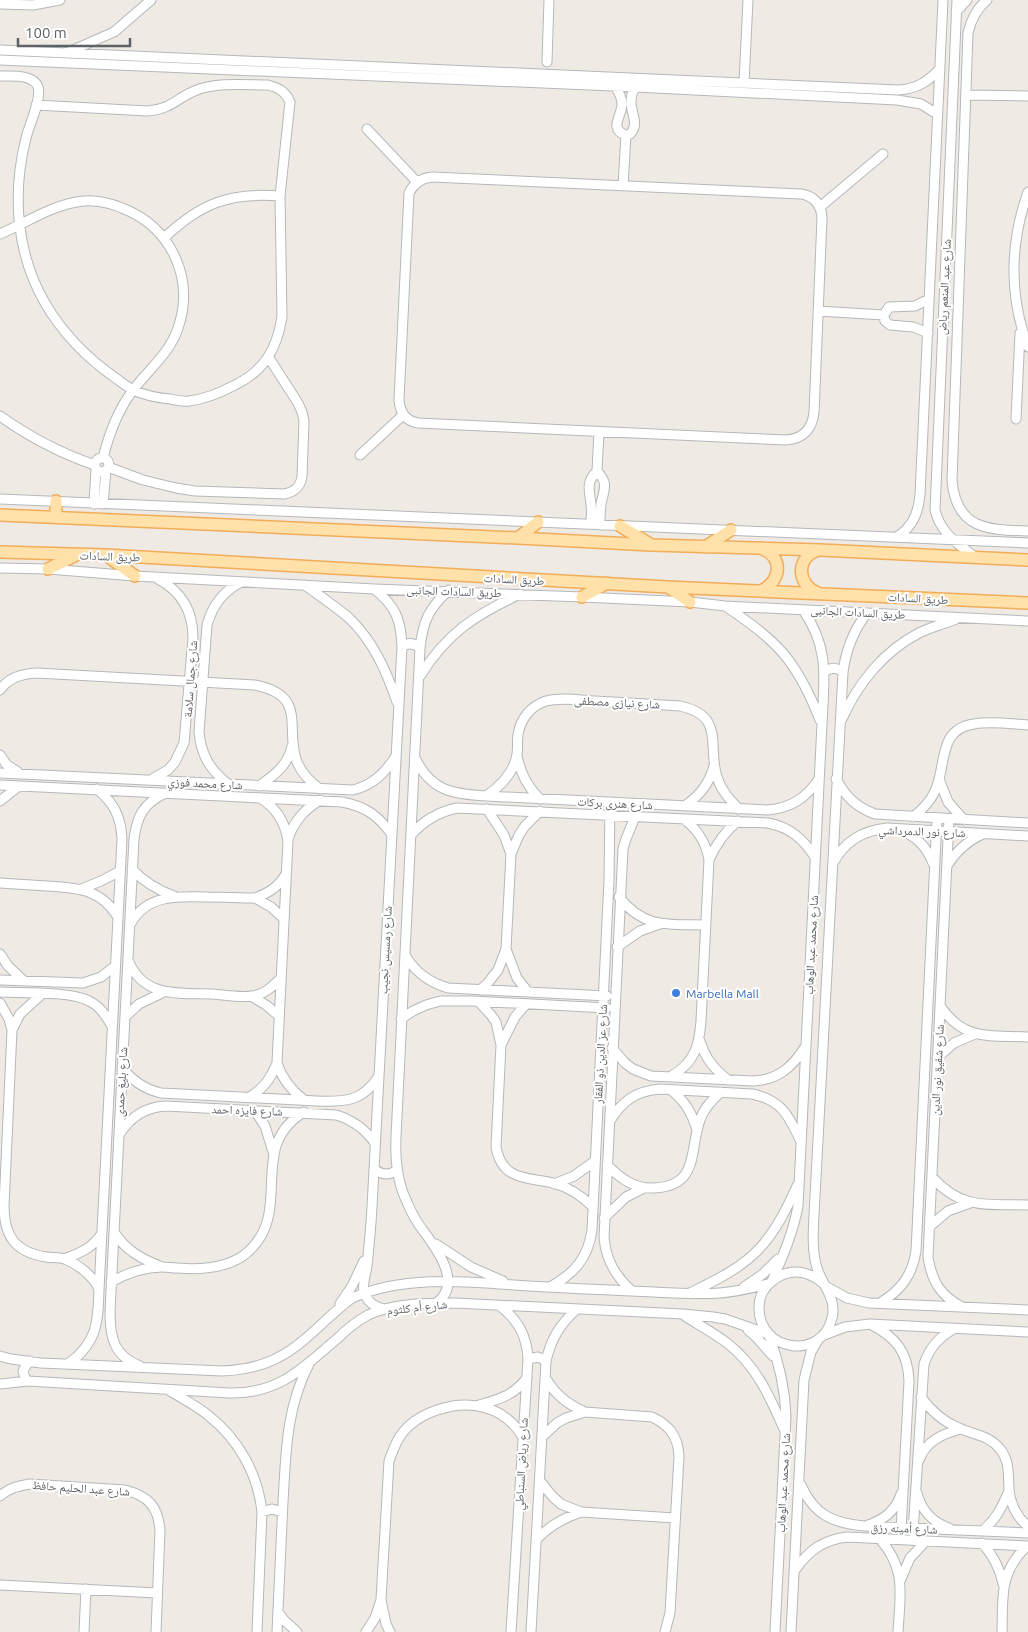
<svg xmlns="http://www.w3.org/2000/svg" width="1028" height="1632" viewBox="0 0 1028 1632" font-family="Ubuntu,'Noto Naskh Arabic',sans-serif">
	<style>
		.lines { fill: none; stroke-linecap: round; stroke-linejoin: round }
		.minor-casing { stroke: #b5b8bb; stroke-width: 11 }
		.major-casing { stroke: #f2ac5a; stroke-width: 14 }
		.minor { stroke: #fff; stroke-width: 9 }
		.major { stroke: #ffe1a9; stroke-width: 11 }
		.shop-dot { fill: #3f7fe0; stroke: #fff; stroke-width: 2 }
		.labels { text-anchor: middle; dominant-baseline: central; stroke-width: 4; stroke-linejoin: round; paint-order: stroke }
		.street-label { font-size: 12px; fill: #5c6265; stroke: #fff }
		.shop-label { font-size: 12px; fill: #366cbe; stroke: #fff; text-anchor: start }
	</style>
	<rect width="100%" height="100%" fill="#efebe4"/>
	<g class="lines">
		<g class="minor-casing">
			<path id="minor" d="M957,0L935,510C941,534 957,543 975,557
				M987,0C976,9 971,20 968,33L952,480C956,529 987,530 1028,531
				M0,4L33,5L60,0
				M956,12L967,0
				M0,50L898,90C917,89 927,82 940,69
				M66,53L114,32L151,0
				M0,60L635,87L897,100L921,104L937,114
				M547,62L549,0
				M0,76C11,76 34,74 38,87C42,99 29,125 26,138C12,193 16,253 45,303C63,334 88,359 117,379C122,383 128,387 133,390C144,395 158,398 170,399C176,400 183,402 189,401C206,399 220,393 235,385C264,371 277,349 282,317L280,196L290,102C285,91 279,88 268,85C245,85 218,82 197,90C177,97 173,109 147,111L36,105
				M744,83L748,0
				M615,86C619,92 622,97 622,104C622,116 608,129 626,135
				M966,95L1028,96
				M367,129L417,182
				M626,135L630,134C643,121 623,108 635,87
				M432,177L801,194C814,196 821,204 822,218L814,413C812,429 803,439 786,440L418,423C406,421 400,413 399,400L409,193C414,183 421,178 432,177Z
				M623,186L626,135
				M1028,192C1010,243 1009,296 1028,347
				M820,207L883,154
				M0,234C28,222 53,204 84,201C97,200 110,203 122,208C171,227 195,278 178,328C170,353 149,369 134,389C118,409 109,434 103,458
				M164,238C201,203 230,192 280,196
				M818,311L884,315
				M928,333L913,327L890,325L885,321L884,315L889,307L915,306L929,299
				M0,416C31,438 59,453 95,465
				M1016,419L1020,333
				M360,455L403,415
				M95 465a7 7 0 1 1 14 0a7 7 0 1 1-14 0Z
				M108,467L143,480L176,488L195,491L284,494C295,492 300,487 302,477L304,421L302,412L298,403L269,358
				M597,471C609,484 604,489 601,504C600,511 600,518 600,525
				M0,499L1028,543
				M94,504L96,469
				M103,504L106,470
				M591,524C591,518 592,511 591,504C589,490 586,482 597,471L599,432
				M897,537C913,526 918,514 920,495L943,0
				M0,568L48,569L135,576L374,589L582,597L690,602L725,606L1028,621
				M305,585C320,596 335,606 349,618C373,641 386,670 397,702
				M374,589C396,606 401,620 402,647L372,1207C371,1227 369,1246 367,1266C366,1274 362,1284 364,1292C367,1302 375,1307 384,1309
				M725,606C777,640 797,661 820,720
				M402,647C408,642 414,643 420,648
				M824,672C831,667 836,667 843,672
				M420,676C447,633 475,615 520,594
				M0,690C9,677 22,674 37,673L255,685C309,696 284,728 297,762C302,774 310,782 320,789
				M842,719C858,683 884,651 919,633C931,627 944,624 956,619
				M0,755L6,764L18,772
				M517,756C521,774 527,786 540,799
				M415,758C431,791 452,794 486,796L768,810C791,808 806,798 819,779
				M0,773L353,790C373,785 385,773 396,756
				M152,779L168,770L175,762L184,743L193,638C193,611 181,591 158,579
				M836,779C846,797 856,807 875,814L1028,823
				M939,779L948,802L964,820
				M228,784C210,770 201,755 199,732L207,625C213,604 223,592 241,582
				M0,785L342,802C365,806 379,816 392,835
				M259,786C274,775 288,766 292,746
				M486,796C501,786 514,773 517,754C518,748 517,741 518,735C520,720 530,706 546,701C561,697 579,700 595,701C623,703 652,704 680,706C726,716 707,746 717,777C721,790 729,799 739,809
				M0,801L19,786
				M685,806C700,795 709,784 714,766
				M487,809L504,835L511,854
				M913,817C922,810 930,802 935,791C947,766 937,729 974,724C991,721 1011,724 1028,725
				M949,819L928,1257C932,1282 940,1295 962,1307
				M901,831C917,836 927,848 933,863
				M411,835C424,820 438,812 457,808L768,823C790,827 803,839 815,857
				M288,839C294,821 304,810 320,800
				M709,860C716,844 724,832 738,821
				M833,863C845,841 862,831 887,828L1028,836
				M947,866C956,851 967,841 983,834
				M132,869C144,882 157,890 174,896
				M0,883C16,884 31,885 47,886C77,888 100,888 118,917
				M81,889L101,881L120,871
				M619,897C644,929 669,924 705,925
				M255,898L271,907L284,919
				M131,923C147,894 179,896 208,897C224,897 239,898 255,898C269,893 278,887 286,874
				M617,947L640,931L660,924
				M506,949L517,978L528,992
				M0,954L8,966L24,981
				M405,955C415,972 428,982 448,988L607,996
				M129,962C144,998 180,993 213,994C225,995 240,998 252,996C264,995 273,986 281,978
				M0,980L83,983L101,977L115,966
				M480,990L487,984L498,970L506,949L511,854L519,835L525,826L540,811
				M0,992C21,993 71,991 89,1001C100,1006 106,1016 112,1026
				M251,996L266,1005L279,1016
				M478,1001L491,1015L496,1022L501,1045L496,1147C502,1181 527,1177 553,1183C568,1187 582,1196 593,1207
				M0,1003L9,1019L12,1030L4,1206C4,1236 15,1252 46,1257C52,1258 59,1257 65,1259C79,1265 93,1276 99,1289
				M940,1006C965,1042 990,1035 1028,1037
				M125,1017L139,1004L164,992
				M401,1019L413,1011L426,1005L440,1001H472L607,1008
				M12,1030L20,1014L42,994
				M700,1041C705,1058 714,1069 728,1080
				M501,1045L515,1017L526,1004
				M612,1048L625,1063L633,1069L651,1076L753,1081C777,1080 792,1068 805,1047
				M937,1058L954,1043L975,1034
				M277,1063C282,1079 291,1090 304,1100
				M122,1067C132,1081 144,1089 161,1093L317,1101C345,1102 362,1102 379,1076
				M670,1077C694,1063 699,1048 701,1021L709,860C706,842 698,830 684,819
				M671,1090C685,1101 692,1113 697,1130
				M250,1097C264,1088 271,1078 277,1063L288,841C285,822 277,808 260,798
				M255,1111L265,1126L273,1152
				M610,1121C622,1101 636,1091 660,1089L752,1094C782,1100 789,1116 801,1142
				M119,1135C130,1117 145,1107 166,1106L336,1115C353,1120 365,1129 375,1143
				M607,1165C620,1178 634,1189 654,1188C700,1186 689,1150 700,1120C704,1108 712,1100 721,1092
				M374,1169C382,1175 389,1176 397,1170
				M932,1177C961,1210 988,1204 1028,1205
				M554,1184L574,1176L595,1161
				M604,1218L626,1197L644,1188
				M929,1227L948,1211L970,1203
				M114,1232C126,1251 142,1259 162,1267
				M436,1244L471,1267L503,1281
				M64,1259C80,1253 93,1248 102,1233
				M772,1281C783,1256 793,1233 798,1206L822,724C824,680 830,648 803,610
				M111,1282C127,1273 144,1267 162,1267C167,1267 172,1268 177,1268C202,1270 231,1268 249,1251C294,1209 246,1147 304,1112
				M824,1284C818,1279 812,1275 804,1273C783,1268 759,1285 759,1307C758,1352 822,1361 832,1318C837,1298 822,1285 817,1268C812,1251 813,1233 814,1215L843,672C846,649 853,631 867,613
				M550,1287C575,1273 588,1258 592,1230L609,880L610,802
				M744,1287L763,1274L778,1259
				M827,1287L847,1298L869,1303L1028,1310
				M632,1291C615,1276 606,1260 604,1238L623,849C626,834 638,817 636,804
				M690,1293C714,1281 740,1269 759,1249C776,1231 787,1208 797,1186
				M436,1303C464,1284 436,1248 422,1229C416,1221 411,1212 407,1202C397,1182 395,1160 396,1137L420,648C423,621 429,608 449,590
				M880,1303C901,1290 912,1276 916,1251L937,818
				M340,1304L352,1286L364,1261
				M500,1306C518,1320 527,1336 528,1359L511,1632
				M685,1316C699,1325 714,1333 727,1343C756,1365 770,1397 784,1429
				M870,1324C896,1337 908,1352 909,1381L901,1531
				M748,1330L757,1338L773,1356
				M824,1335L845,1327L870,1324L1028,1332
				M769,1336C779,1362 785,1388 786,1416L775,1632
				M0,1356L11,1359L41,1363L222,1371C242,1370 261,1367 279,1357C306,1343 327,1316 352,1298C402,1276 461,1281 514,1285C553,1288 593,1289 632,1291C661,1292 691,1295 720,1293C736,1292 752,1288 768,1284
				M528,1359L538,1357L546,1361
				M68,1364C97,1343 98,1323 99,1290L122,839C121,817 114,803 97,789
				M140,1366C114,1356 110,1338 110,1312L134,839C137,816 143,804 165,793
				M546,1379C556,1395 567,1404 585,1412
				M28,1381L25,1378L23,1371L27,1364L30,1361
				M0,1384L28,1381L229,1393C280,1394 302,1368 338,1338C347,1329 357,1321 368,1315C394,1303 426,1303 455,1303L683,1314L713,1317L725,1319L768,1334
				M170,1391C183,1399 197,1406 209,1416C239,1440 258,1474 262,1512L257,1632
				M921,1397C931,1411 944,1422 959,1428C974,1435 989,1435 1000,1449C1010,1461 1008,1475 1009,1489C1010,1503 1017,1518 1028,1526
				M479,1405C500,1399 513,1396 527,1378
				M542,1437L557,1423L566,1418L585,1412L652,1417C669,1425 678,1436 679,1456L670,1613L665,1632
				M919,1460C926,1441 942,1434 961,1429
				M540,1481L553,1497L561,1504L581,1512L675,1518
				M801,1485C814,1515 833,1523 864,1526L1028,1533
				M917,1493C921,1509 932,1522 949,1528
				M0,1496C9,1488 18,1486 30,1484L125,1490C148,1496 158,1506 160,1530L156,1632
				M262,1512L272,1509L282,1512
				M868,1525C884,1520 896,1510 901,1494
				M982,1531C996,1520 1002,1507 1009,1491
				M913,1532L924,1364C930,1347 939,1337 955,1328
				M879,1538C907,1569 900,1594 898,1632
				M536,1540C549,1526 563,1518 581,1512
				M982,1543C993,1555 1000,1568 1003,1584
				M795,1570C809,1550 823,1540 847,1537L1028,1546
				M900,1581L910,1558L926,1541
				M0,1585L157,1593
				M278,1612L284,1620L297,1632
				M84,1632L86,1589
				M277,1632C279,1589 281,1545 283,1502C286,1452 286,1409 309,1364
				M366,1632L375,1618L381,1600
				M390,1632L386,1624L381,1600L389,1461C394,1447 399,1434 410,1425C418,1418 428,1413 437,1410C470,1399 504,1406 522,1436
				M531,1632L546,1361C551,1339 560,1324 577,1309
				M791,1632L804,1380L811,1352L818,1340
				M1002,1632C1003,1597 999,1572 1027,1546"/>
		</g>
		<g class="major-casing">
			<path id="major" d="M0,515L518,538L651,545L820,550L1028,560
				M56,517V501
				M620,526L650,544
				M518,538L538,522
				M705,547L731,530
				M760,548C784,556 782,581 761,591
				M818,550C795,558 797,585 818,593
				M0,552L106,555L668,587L1028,603
				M106,555L135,576
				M48,569L76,555
				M668,587L690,602
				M582,597L607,583"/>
		</g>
		<use href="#minor" class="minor"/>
		<use href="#major" class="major"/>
	</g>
	<circle class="shop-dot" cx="676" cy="993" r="5"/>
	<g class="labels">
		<g class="street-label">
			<text transform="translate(944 287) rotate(-87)">شارع عبد المنعم رياض</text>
			<text transform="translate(110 556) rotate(2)">طريق السادات</text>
			<text transform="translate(514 579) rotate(3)">طريق السادات</text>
			<text transform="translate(454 591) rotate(2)">طريق السادات الجانبى</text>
			<text transform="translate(918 598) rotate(3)">طريق السادات</text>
			<text transform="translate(858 612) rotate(3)">طريق السادات الجانبى</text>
			<text transform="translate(190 679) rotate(-86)">شارع جمال سلامة</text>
			<text transform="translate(617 702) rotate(3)">شارع نيازى مصطفى</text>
			<text transform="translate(205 783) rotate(3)">شارع محمد فوزي</text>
			<text transform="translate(615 803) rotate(3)">شارع هنرى بركات</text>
			<text transform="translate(922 831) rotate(2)">شارع نور الدمرداشي</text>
			<text transform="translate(811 945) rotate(-87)">شارع محمد عبد الوهاب</text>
			<text transform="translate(385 950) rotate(-87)">شارع رمسيس نجيب</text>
			<text transform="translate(600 1054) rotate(-87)">شارع عز الدين ذو الفقار</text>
			<text transform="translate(937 1070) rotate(-87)">شارع شفيق نور الدين</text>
			<text transform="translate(121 1082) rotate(-87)">شارع بليغ حمدى</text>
			<text transform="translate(247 1110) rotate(2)">شارع فايزه احمد</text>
			<text transform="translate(417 1307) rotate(-6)">شارع أم كلثوم</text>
			<text transform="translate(521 1464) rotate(-87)">شارع رياض السنباطي</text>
			<text transform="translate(783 1483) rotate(-87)">شارع محمد عبد الوهاب</text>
			<text transform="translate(81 1488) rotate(4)">شارع عبد الحليم حافظ</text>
			<text transform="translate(904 1528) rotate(2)">شارع أمينه رزق</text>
		</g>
		<g class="shop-label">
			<text x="686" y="993">Marbella Mall</text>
		</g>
	</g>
	<path d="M18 38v8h112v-8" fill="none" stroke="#5c6265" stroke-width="2.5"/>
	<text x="25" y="38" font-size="15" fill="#5c6265" stroke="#ffffff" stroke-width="4" paint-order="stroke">100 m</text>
</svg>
